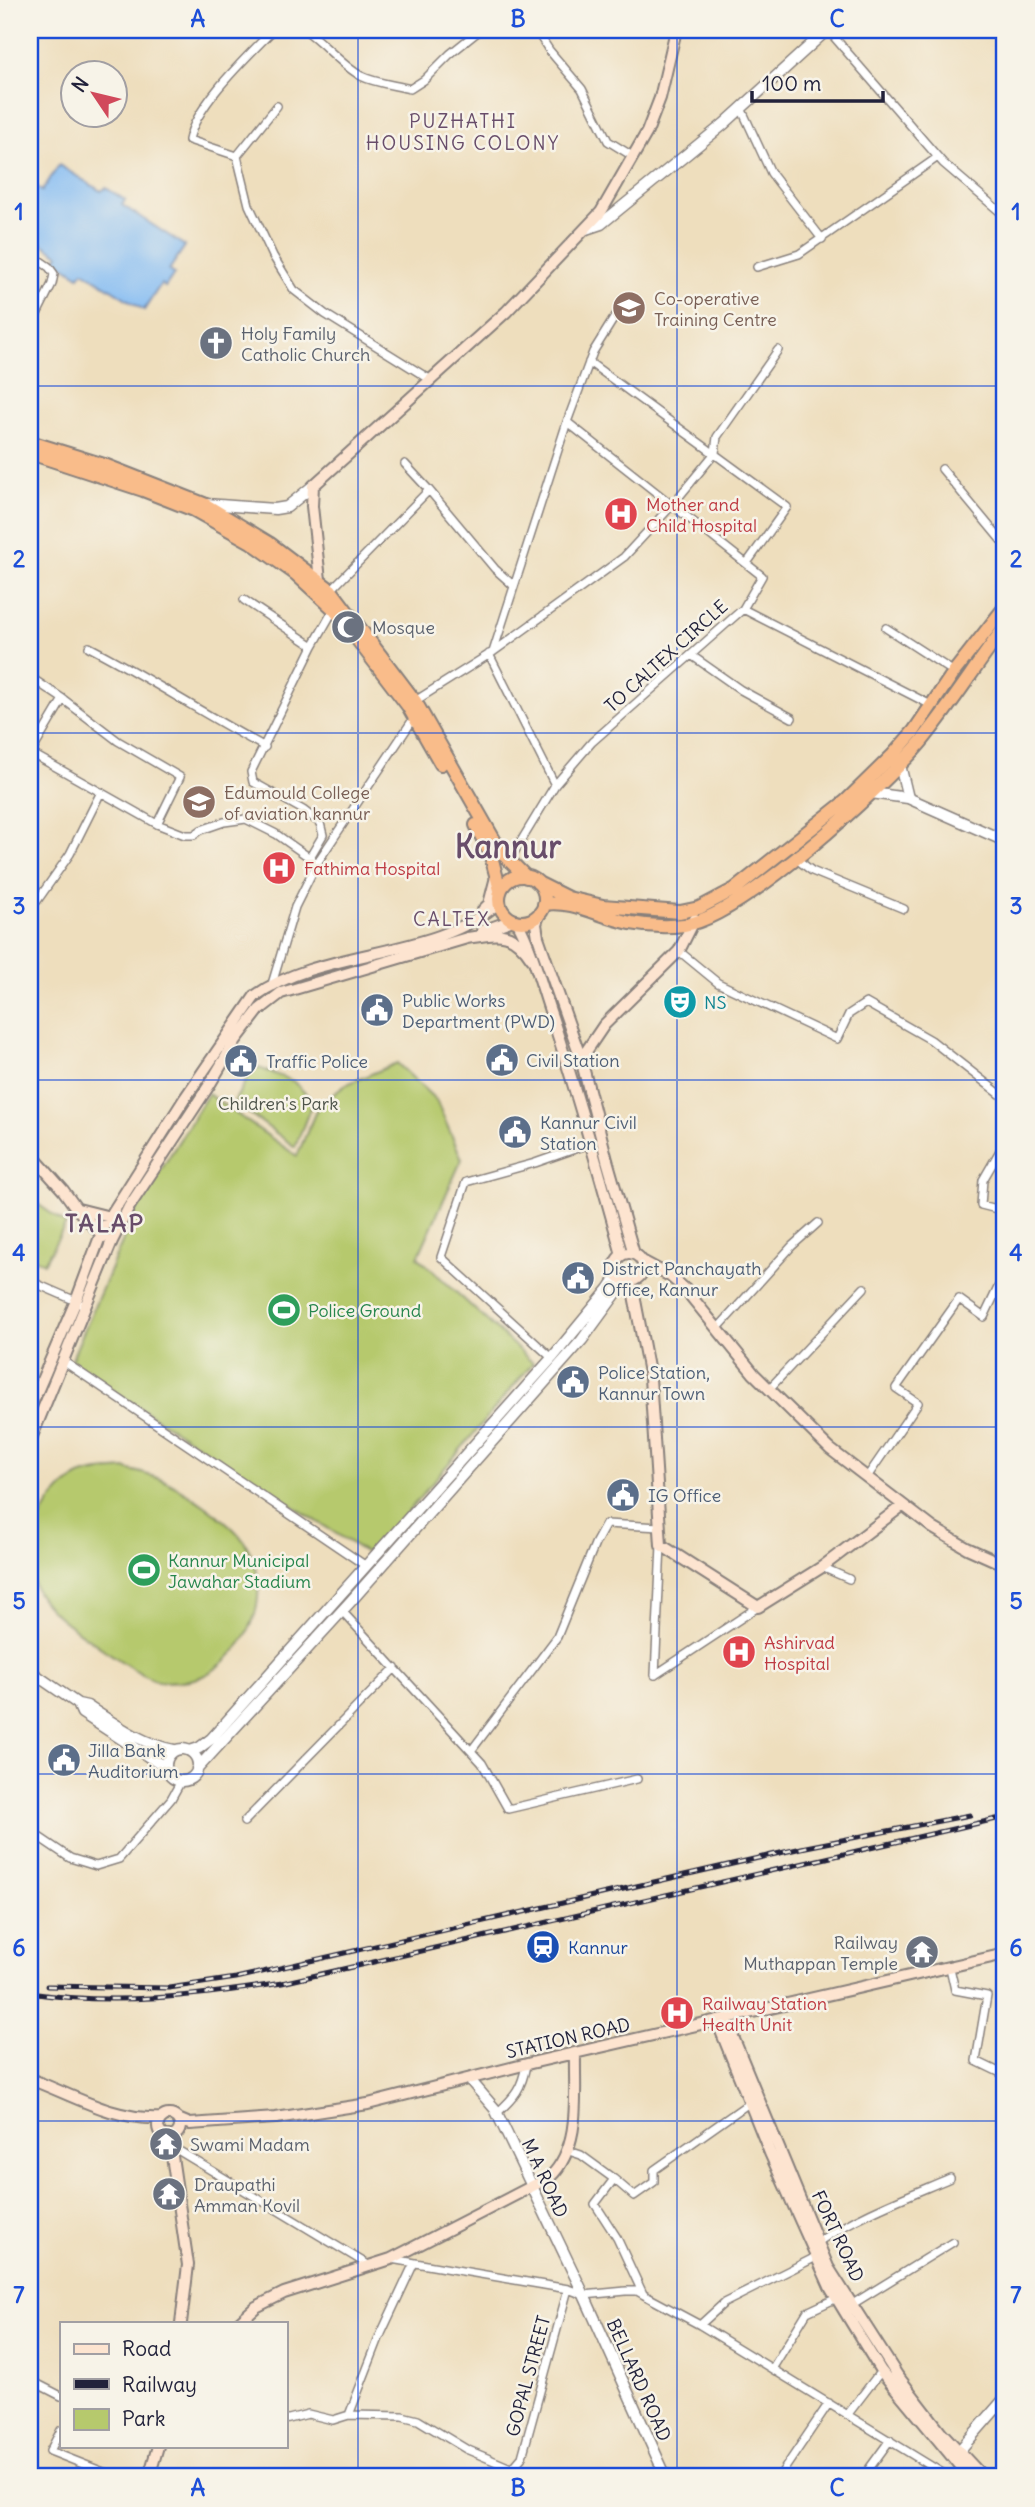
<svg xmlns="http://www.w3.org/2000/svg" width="1035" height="2507" viewBox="0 0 1035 2507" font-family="Delius,sans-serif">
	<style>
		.green { fill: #b6c96d; stroke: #6c7654; stroke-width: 2 }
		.water { fill: #83bbf3; stroke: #526e97; stroke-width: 2 }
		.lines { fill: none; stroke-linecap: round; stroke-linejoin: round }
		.minor-casing { stroke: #88807c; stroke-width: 10 }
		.tertiary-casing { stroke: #88807c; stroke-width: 13 }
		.secondary-casing { stroke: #88807c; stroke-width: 14 }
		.trunk-casing { stroke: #88807c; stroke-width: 16 }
		.minor { stroke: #fff; stroke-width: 7 }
		.tertiary { stroke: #fff; stroke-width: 10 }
		.secondary { stroke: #fde4d0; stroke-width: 10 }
		.trunk { stroke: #f9bc8a; stroke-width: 12 }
		.rail-casing { stroke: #22223b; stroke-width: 5 }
		.rail { stroke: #f7f3e8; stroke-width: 2.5; stroke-dasharray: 8; stroke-linecap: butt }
		.grid { fill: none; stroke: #1d4ed8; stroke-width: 2; stroke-opacity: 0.55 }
		.labels { text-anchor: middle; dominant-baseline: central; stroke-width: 5; stroke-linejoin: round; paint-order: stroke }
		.education-label { font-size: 18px; fill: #785e54; stroke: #f7f3e8; text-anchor: start }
		.worship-label { font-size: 18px; fill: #5b616d; stroke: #f7f3e8; text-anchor: start }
		.health-label { font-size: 18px; fill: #be3a42; stroke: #f7f3e8; text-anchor: start }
		.street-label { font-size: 18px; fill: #22223b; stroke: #f7f3e8 }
		.service-label { font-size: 18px; fill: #4e5e75; stroke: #f7f3e8; text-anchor: start }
		.culture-label { font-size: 18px; fill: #0d838f; stroke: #f7f3e8; text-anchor: start }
		.park-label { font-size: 18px; fill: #4e544a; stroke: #f7f3e8 }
		.leisure-label { font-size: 18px; fill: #27864d; stroke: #f7f3e8; text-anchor: start }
		.transit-label { font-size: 18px; fill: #164399; stroke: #f7f3e8; text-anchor: start }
		.neighbourhood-label { font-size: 19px; letter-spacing: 2px; fill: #684d6a; stroke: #f7f3e8 }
		.district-label { font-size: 24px; font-weight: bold; letter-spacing: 2px; fill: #684d6a; stroke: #f7f3e8 }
		.town-label { font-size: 32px; font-weight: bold; fill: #684d6a; stroke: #f7f3e8 }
		.neatline { fill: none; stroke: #1d4ed8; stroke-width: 2.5 }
		.grid-label { font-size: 23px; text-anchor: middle; font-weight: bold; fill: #1d4ed8 }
	</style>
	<rect width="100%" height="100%" fill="#f7f3e8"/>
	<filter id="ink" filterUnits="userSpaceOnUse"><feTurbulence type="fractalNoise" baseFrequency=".0143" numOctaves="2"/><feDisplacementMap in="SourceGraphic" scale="14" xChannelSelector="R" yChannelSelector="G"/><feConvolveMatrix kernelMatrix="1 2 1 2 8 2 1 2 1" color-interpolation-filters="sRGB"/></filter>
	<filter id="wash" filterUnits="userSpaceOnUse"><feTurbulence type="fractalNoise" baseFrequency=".00686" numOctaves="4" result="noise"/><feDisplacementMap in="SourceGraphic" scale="28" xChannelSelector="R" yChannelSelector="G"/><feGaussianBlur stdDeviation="1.57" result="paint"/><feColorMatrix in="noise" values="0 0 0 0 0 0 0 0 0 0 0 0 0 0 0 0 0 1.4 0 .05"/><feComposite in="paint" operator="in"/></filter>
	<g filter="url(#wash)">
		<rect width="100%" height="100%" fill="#eedebd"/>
		<path class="green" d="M397,1063L436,1100L462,1159L418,1257L533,1363L371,1556L70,1363L135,1212L208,1094L297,1156L318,1106L347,1084Z
			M254,1066L293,1081L313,1101L295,1147L234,1102Z
			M32,1200L66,1224L44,1263L30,1256V1204Z
			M127,1469C140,1473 155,1476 167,1482C188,1493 230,1521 243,1540C264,1570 263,1610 243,1640C231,1658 212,1676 190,1680C179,1681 169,1683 158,1681C140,1677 72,1628 56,1614C48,1608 41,1599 36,1590C17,1553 44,1493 80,1476C94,1470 112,1470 127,1469Z"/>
		<path class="water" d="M59,165L101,191L106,188L125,200L122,205L185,246L169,270L174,274L165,287L161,284L144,310L83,271L79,276L55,260L59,255L30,236V210L33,204L30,201V194L35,186L42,191Z"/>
	</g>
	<g filter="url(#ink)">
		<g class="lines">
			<g class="minor-casing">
				<path id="minor" d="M305,30C325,44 340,64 361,76C375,83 395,85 410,89L424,80L450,54L480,30
					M536,30L549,50L582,89L608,141L634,157
					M828,30L943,163L1005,216
					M741,108L771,173L822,239
					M237,156L249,205L273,256L294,290L325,314L431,380
					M237,156L189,140C196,104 248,56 273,30
					M237,156L277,106
					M30,254L49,267L54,274L52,284L36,316L30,335
					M757,267L799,254L938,157
					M589,362L787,507L747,563
					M567,422L762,576L743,609
					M942,469L1005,545
					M429,490L495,569L514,586
					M331,590L429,490L405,464
					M244,600L313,646
					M886,628L954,672
					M89,647C149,678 205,715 265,747
					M493,652L624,557L673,504L715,453L717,437L778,350
					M489,654L555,785
					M691,655L741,690L792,718
					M30,677L63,699L118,741L180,777L157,824
					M415,701L493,652L567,422L593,352L616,315
					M31,753L63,699
					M30,754L31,753L157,824L185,835H194L201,830L224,822L246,819L276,834L317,863
					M310,857L323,835L320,823L303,810L253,782L251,772L313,646L334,609
					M795,858L812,871L904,909
					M509,861L555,785L592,742L743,609L931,705
					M30,896L37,901L70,854L101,792
					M679,951L718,983L837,1039L849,1014L866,1003L931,1040L1005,1098
					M274,986L272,984L295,907L317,863L414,718
					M1005,1142L983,1180L981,1205L1005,1211
					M30,1281L76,1301L84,1307
					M718,1328L792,1246L818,1223
					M552,1358L441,1257L466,1182L535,1163L592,1143
					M63,1361L366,1566
					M769,1389L864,1288
					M867,1477L918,1403L896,1388L959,1299L984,1317L1005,1273
					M822,1567L849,1579
					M342,1611L482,1763L508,1809L637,1779
					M655,1675L661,1545
					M655,1675L758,1607
					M471,1751L557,1637L595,1544L606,1524L660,1527
					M244,1822L395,1668
					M30,1831L70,1858L96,1866L119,1859L171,1799L181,1781
					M950,1968L955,1990L987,1996L976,2061L1005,2075
					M497,2113C515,2097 522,2088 526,2065
					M171,2146L370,2266
					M569,2151L581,2155L614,2179L595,2204L617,2238L643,2294
					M614,2179L634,2196L654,2182V2170L749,2103
					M818,2242C858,2215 906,2197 950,2178
					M392,2259L568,2289L584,2295L626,2291H637L644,2295L700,2325L949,2477
					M851,2305L953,2242
					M700,2325L724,2303L816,2257
					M772,2369L807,2312L837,2298
					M30,2380L61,2396
					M848,2414L881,2371
					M349,2415L379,2338L414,2263
					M285,2420L308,2414L333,2420L349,2415L402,2416L418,2420L466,2449L513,2469L524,2477
					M61,2430L50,2451L116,2477
					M505,2477L522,2457L568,2289
					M779,2477L829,2403
					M863,2477L890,2440"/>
			</g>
			<g class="tertiary-casing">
				<path id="tertiary" d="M586,229L601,224L724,124L827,30
					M206,504L275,509L287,507L313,486
					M900,765L908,798
					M871,793L908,798L1005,841
					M30,1671L78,1704L87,1706C115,1724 141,1744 174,1750
					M78,1704L82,1713L166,1768
					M166 1765a16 16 0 1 1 32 0a16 16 0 1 1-32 0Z
					M190,1751L199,1748L211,1739L552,1358L609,1289L615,1280L616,1272
					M197,1769L351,1601L582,1340L625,1281
					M470,2080L495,2109L584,2295L666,2477
					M959,2451L1005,2398"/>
			</g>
			<g class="secondary-casing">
				<path id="secondary" d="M320,580L312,506L313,486L506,312L601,212L647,132L660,98L676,30
					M483,910L489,904L496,877
					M540,912L536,924L538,937L581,1059L607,1160L634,1254
					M517,921C533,951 541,985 552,1017C578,1096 600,1175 622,1255
					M482,931L513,920
					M581,1059L604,1025L679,951L695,919
					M30,1153L63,1190L76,1208L104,1237
					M78,1209L110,1217
					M615 1267a14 14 0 1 1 28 0a14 14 0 1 1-28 0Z
					M642,1261L670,1276L685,1289L754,1374L830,1449L933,1528L967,1548L1005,1565
					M630,1282L634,1295L650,1378L661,1545L758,1607L822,1567L902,1506
					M30,1408L78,1296L104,1226L185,1098L255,996C323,947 436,960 499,902
					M30,1441L112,1241L129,1207L210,1084L236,1040L259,1010L281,993L467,938C500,933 512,929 532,959
					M726,2020L828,2267L897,2375L941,2432L983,2477
					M717,2021L770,2153L831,2289L881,2371L969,2477
					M30,2079C73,2095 114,2121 162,2118
					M158 2126a11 11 0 1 1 22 0a11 11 0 1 1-22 0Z
					M178,2119L190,2124L276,2118L368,2104L531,2063L1005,1954
					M169,2136L188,2265L181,2323
					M238,2323L256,2307L284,2293L391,2259L550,2177C582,2146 574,2094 575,2054
					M149,2477L158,2446"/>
			</g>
			<g class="trunk-casing">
				<path id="trunk" d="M30,442L107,466L204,504L269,543L331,590L415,701L501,852L526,877
					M30,453L143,490L194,510L251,542L296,574L334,609L408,706L441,764
					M476,825L491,856L500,890
					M499 899a23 23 0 1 1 46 0a23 23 0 1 1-46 0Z
					M538,883L568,898L603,906L680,912L699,908L735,889L846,801L893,755L914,731L954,672L1005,607
					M544,904C574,899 601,918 631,923C647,926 667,927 684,925C739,919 882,788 921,742C951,706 976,665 1005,627"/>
			</g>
			<use href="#minor" class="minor"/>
			<use href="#tertiary" class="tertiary"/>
			<use href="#secondary" class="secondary"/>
			<use href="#trunk" class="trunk"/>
			<g class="rail-casing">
				<path id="rail" d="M47,1986L169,1988L236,1978L806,1847L970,1815
					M30,1993C114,2006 198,1996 282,1983L1005,1817"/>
			</g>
			<use href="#rail" class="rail"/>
		</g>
	</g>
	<path class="grid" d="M358,30V2477M677,30V2477M30,386H1005M30,733H1005M30,1080H1005M30,1427H1005M30,1774H1005M30,2121H1005"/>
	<defs>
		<g id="university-disc" transform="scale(1.75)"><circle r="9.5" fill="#8d6e63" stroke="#f7f3e8"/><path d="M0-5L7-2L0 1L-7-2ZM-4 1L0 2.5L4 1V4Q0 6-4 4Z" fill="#fff"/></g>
		<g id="church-disc" transform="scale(1.75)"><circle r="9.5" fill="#6b7280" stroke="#f7f3e8"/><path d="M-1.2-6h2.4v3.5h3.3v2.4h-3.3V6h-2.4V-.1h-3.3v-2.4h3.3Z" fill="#fff"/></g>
		<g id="hospital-disc" transform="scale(1.75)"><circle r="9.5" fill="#e0444e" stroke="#f7f3e8"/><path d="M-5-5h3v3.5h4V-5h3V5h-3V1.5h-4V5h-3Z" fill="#fff"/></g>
		<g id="mosque-disc" transform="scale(1.75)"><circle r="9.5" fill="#6b7280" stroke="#f7f3e8"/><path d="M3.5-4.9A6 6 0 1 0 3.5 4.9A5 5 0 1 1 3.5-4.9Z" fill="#fff"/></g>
		<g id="theatre-disc" transform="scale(1.75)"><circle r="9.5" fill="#0f9aa8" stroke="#f7f3e8"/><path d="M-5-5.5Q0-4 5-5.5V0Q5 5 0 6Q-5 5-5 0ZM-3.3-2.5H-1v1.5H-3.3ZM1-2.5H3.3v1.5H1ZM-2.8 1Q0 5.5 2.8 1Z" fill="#fff"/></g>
		<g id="civic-disc" transform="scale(1.75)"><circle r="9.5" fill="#5c6f8a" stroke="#f7f3e8"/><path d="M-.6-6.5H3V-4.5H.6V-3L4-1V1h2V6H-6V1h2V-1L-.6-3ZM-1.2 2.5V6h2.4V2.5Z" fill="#fff"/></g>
		<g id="stadium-disc" transform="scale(1.75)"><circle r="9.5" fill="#2e9e5b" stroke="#f7f3e8"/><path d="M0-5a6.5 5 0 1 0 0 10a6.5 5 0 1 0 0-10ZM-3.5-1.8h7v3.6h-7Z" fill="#fff"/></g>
		<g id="station-disc" transform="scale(1.75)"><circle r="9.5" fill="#1a4fb4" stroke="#f7f3e8"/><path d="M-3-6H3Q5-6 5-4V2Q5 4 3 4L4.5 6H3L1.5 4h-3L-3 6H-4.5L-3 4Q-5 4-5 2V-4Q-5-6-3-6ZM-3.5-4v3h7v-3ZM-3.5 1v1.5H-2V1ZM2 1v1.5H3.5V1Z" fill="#fff"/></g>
		<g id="temple-disc" transform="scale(1.75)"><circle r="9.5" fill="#6b7280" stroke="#f7f3e8"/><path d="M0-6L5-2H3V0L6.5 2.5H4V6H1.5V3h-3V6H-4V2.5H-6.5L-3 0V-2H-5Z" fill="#fff"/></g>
	</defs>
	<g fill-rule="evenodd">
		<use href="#university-disc" x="629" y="308"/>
		<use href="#church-disc" x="216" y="343"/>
		<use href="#hospital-disc" x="621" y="514"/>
		<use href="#mosque-disc" x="348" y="627"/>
		<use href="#university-disc" x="199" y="802"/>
		<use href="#hospital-disc" x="279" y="868"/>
		<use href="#theatre-disc" x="680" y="1002"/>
		<use href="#civic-disc" x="377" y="1010"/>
		<use href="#civic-disc" x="502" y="1060"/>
		<use href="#civic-disc" x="241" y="1061"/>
		<use href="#civic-disc" x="515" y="1132"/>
		<use href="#civic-disc" x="578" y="1278"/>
		<use href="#stadium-disc" x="284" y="1310"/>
		<use href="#civic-disc" x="573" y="1382"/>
		<use href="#civic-disc" x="623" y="1495"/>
		<use href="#stadium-disc" x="144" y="1570"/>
		<use href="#hospital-disc" x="739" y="1652"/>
		<use href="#civic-disc" x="64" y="1760"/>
		<use href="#station-disc" x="543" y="1947"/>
		<use href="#temple-disc" x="922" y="1952"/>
		<use href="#hospital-disc" x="677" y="2013"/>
		<use href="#temple-disc" x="166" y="2144"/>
		<use href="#temple-disc" x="169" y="2194"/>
	</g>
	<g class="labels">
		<g class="education-label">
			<text x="654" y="298">Co-operative<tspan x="654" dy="21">Training Centre</tspan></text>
			<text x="224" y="792">Edumould College<tspan x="224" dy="21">of aviation kannur</tspan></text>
		</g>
		<g class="worship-label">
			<text x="241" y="333">Holy Family<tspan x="241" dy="21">Catholic Church</tspan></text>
			<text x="372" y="627">Mosque</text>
			<text x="898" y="1942" text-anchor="end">Railway<tspan x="898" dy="21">Muthappan Temple</tspan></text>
			<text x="190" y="2144">Swami Madam</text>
			<text x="194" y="2184">Draupathi<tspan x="194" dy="21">Amman Kovil</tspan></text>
		</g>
		<g class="health-label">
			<text x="646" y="504">Mother and<tspan x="646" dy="21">Child Hospital</tspan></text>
			<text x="304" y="868">Fathima Hospital</text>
			<text x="764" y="1642">Ashirvad<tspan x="764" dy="21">Hospital</tspan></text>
			<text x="702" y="2003">Railway Station<tspan x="702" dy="21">Health Unit</tspan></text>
		</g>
		<g class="street-label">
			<text transform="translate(666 656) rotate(-42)">TO CALTEX CIRCLE</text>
			<text transform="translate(568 2038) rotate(-13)">STATION ROAD</text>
			<text transform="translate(545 2178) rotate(65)">M A ROAD</text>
			<text transform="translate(838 2236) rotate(65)">FORT ROAD</text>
			<text transform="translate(528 2376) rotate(-75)">GOPAL STREET</text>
			<text transform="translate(639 2380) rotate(66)">BELLARD ROAD</text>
		</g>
		<g class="service-label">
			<text x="402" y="1000">Public Works<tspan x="402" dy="21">Department (PWD)</tspan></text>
			<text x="526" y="1060">Civil Station</text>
			<text x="266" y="1061">Traffic Police</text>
			<text x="540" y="1122">Kannur Civil<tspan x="540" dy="21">Station</tspan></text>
			<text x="602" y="1268">District Panchayath<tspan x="602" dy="21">Office, Kannur</tspan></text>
			<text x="598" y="1372">Police Station,<tspan x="598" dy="21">Kannur Town</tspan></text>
			<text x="648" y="1495">IG Office</text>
			<text x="88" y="1750">Jilla Bank<tspan x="88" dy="21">Auditorium</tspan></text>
		</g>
		<g class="culture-label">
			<text x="704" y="1002">NS</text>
		</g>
		<g class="park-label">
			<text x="278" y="1103">Children's Park</text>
		</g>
		<g class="leisure-label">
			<text x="308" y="1310">Police Ground</text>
			<text x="168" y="1560">Kannur Municipal<tspan x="168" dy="21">Jawahar Stadium</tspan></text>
		</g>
		<g class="transit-label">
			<text x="568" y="1947">Kannur</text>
		</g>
		<g class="neighbourhood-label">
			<text x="463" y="121">PUZHATHI<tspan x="463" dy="22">HOUSING COLONY</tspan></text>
			<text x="452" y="919">CALTEX</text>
		</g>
		<g class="district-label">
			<text x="105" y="1223">TALAP</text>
		</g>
		<g class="town-label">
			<text x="508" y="846">Kannur</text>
		</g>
	</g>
	<rect width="1035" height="2507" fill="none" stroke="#f7f3e8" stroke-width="77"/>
	<rect x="60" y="2322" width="228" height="126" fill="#f7f3e8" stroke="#a29fa3" stroke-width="2"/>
	<rect x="74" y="2344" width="35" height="10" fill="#fde4d0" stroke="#a29fa3" stroke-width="2"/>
	<text x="122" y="2356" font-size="21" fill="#22223b">Road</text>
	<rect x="74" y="2379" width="35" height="10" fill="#22223b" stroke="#a29fa3" stroke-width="2"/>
	<text x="122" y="2392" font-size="21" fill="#22223b">Railway</text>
	<rect x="74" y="2409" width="35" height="21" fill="#b6c96d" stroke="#a29fa3" stroke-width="2"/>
	<text x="122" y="2426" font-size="21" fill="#22223b">Park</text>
	<g transform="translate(94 94) rotate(305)"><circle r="33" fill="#f7f3e8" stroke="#a29fa3" stroke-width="2"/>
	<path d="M0-5L12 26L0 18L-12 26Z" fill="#d1495b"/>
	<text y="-10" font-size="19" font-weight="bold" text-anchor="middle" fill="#22223b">N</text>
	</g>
	<path d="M752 91v10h131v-10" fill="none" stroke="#22223b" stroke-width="3.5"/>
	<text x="762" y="91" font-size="21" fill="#22223b" stroke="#f7f3e8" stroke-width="5" paint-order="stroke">100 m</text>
	<rect x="38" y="38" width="958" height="2430" class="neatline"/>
	<g class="grid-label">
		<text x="198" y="27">A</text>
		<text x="518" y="27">B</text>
		<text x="837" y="27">C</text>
		<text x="19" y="220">1</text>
		<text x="1016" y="220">1</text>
		<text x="19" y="567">2</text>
		<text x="1016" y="567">2</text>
		<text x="19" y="914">3</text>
		<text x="1016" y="914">3</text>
		<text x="19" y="1261">4</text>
		<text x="1016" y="1261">4</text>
		<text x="19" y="1609">5</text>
		<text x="1016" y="1609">5</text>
		<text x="19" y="1956">6</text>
		<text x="1016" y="1956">6</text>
		<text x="19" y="2303">7</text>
		<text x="1016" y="2303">7</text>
		<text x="198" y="2496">A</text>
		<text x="518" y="2496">B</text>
		<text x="837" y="2496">C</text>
	</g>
</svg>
